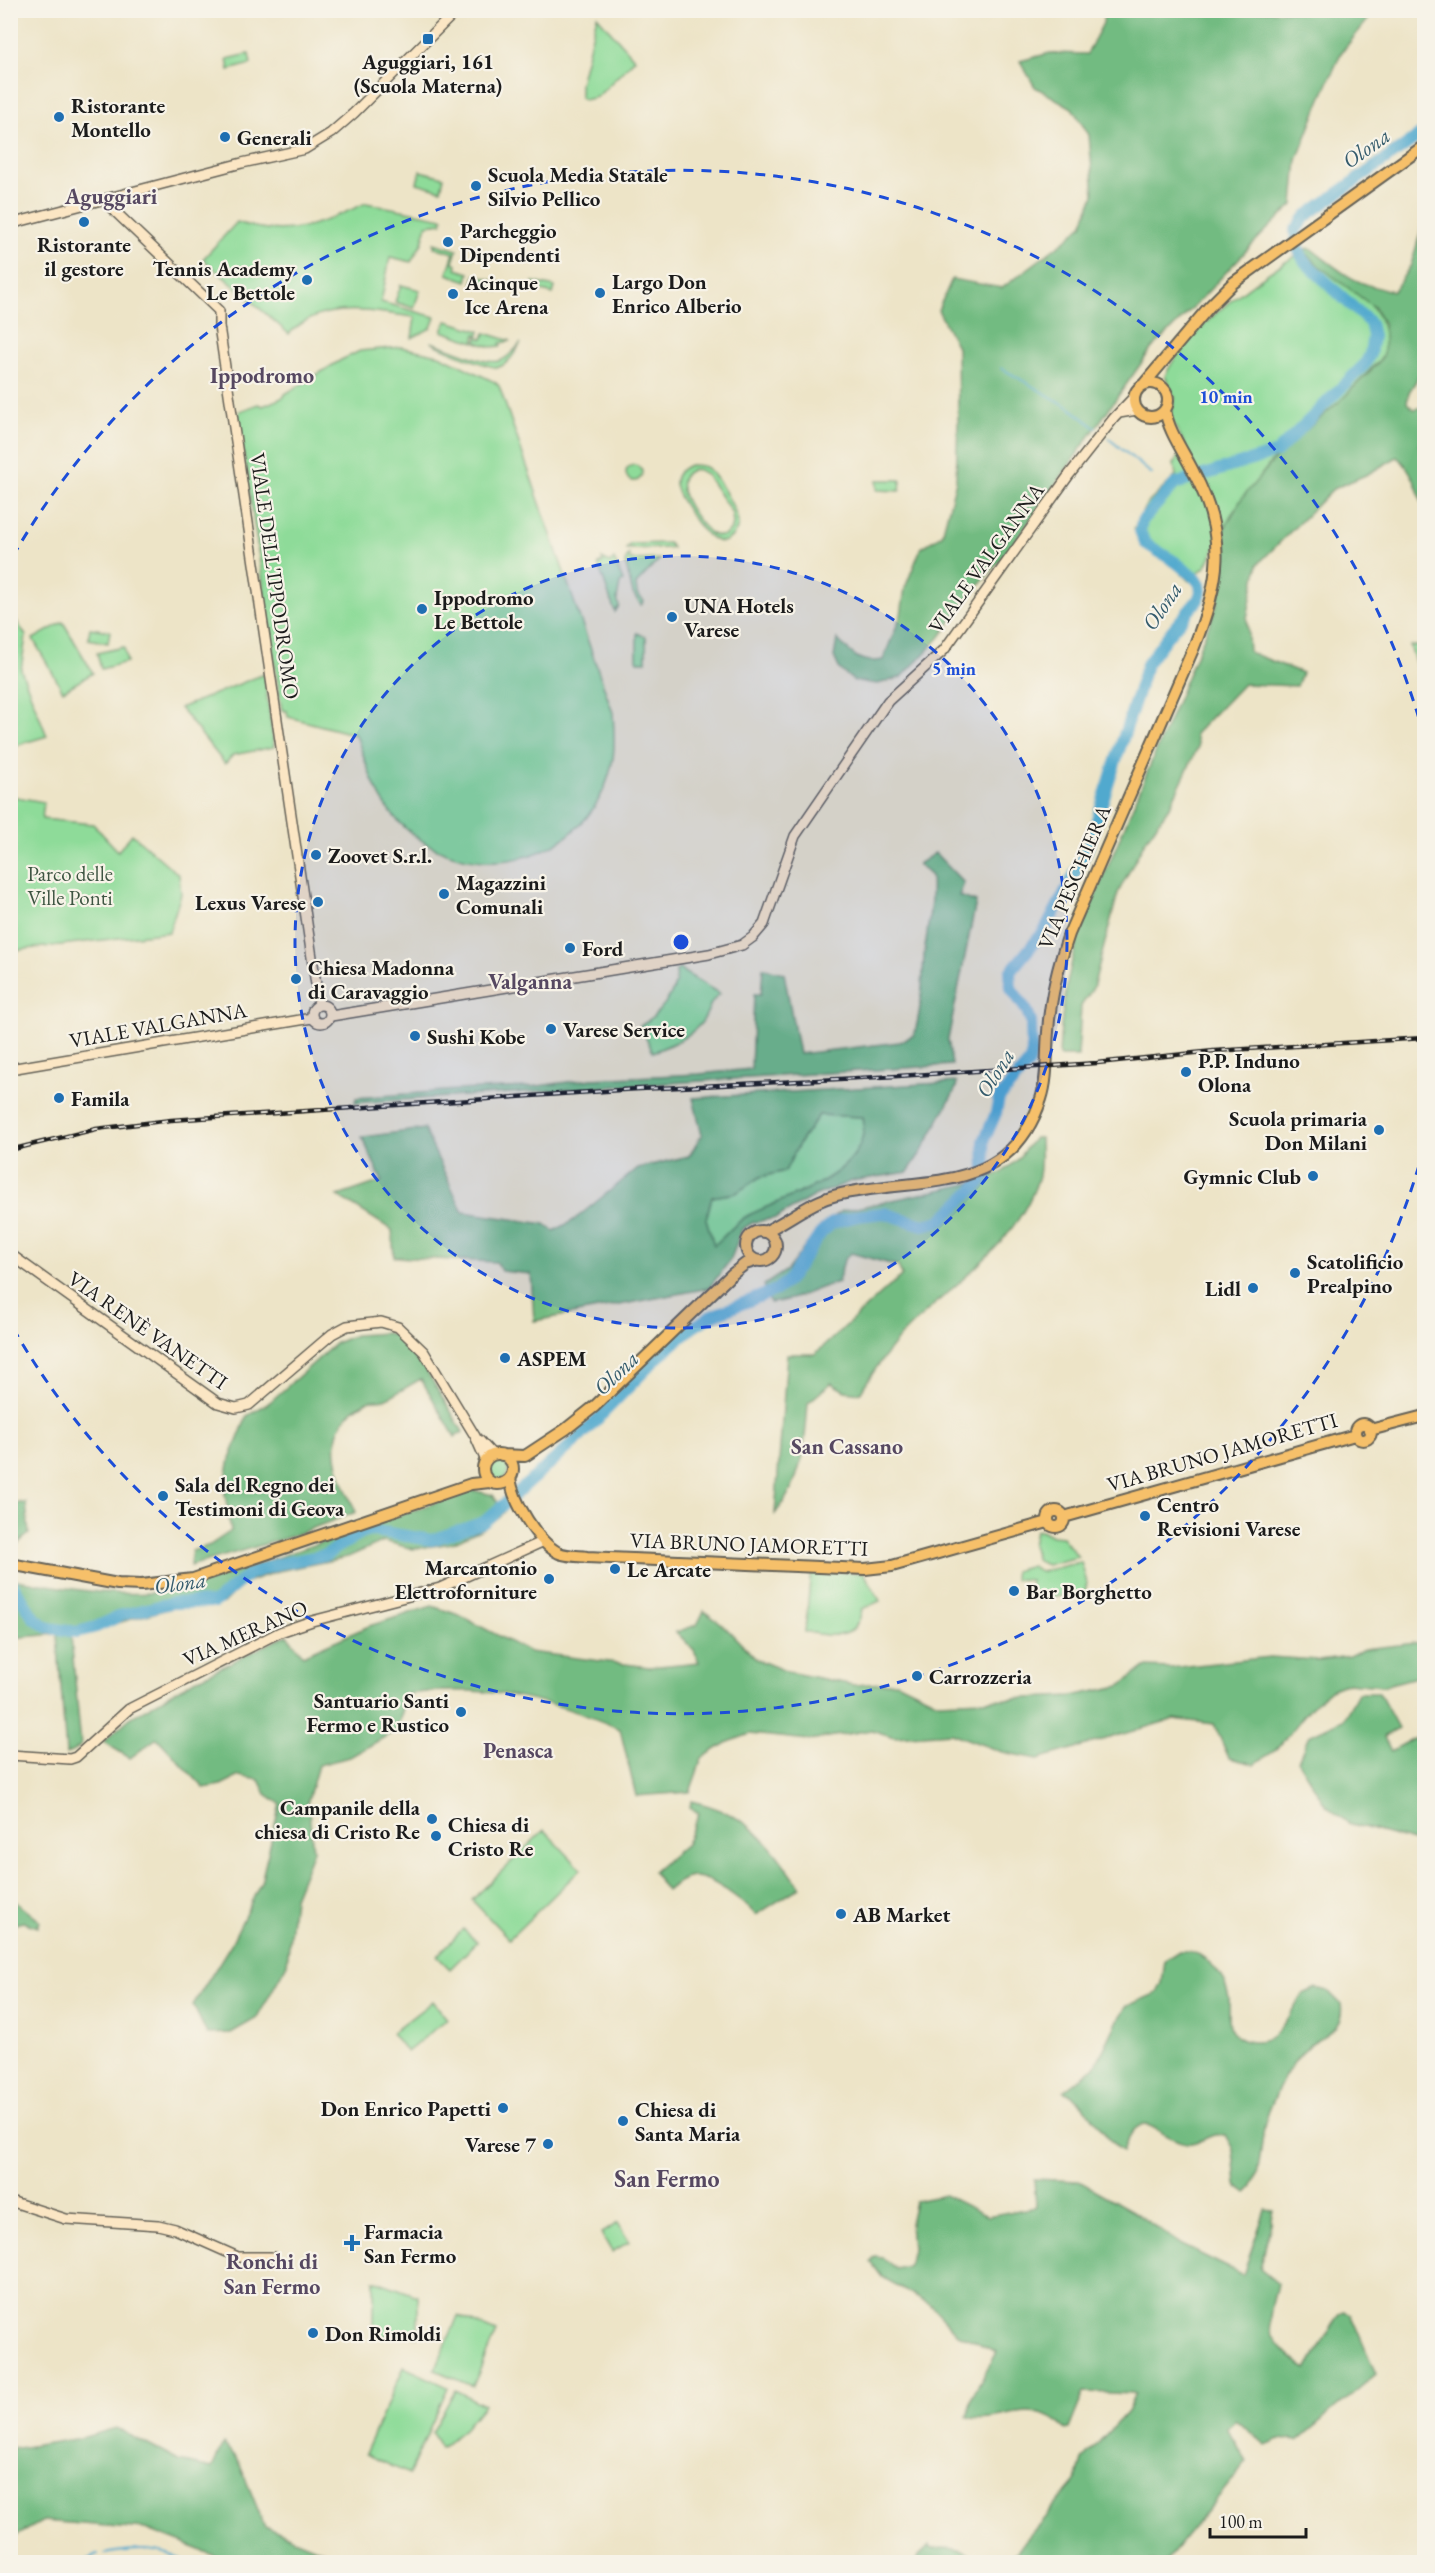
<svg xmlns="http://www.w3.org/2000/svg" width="1435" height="2573" viewBox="0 0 1435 2573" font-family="'EB Garamond',serif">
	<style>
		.green { fill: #8edb99; stroke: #557c5a; stroke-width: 1.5; fill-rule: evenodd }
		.forest { fill: #72bb81; stroke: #476c4e; stroke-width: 1.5; fill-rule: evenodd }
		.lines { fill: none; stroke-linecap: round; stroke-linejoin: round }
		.stream { stroke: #51a9ce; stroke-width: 2 }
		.river { stroke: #51a9ce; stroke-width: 12 }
		.secondary-casing { stroke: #656258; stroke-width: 12 }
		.primary-casing { stroke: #656258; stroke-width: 14 }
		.secondary { stroke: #fbe6c4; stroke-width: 9 }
		.primary { stroke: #f6c06b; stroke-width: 10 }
		.rail-casing { stroke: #1c1c1c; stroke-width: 4.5 }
		.rail { stroke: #f7f3e8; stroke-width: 2; stroke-dasharray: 7; stroke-linecap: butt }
		.ring { fill: none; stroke: #1d4ed8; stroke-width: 3; stroke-dasharray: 10 8 }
		.poi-dot { fill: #1f6fb2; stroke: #f7f3e8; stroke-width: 2 }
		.labels { text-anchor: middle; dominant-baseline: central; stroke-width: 4.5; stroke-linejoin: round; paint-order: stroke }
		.poi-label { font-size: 21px; font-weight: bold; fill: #1c1c1c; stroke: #f7f3e8; text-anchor: start }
		.street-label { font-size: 21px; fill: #1c1c1c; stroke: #f7f3e8 }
		.park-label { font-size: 21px; fill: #3e5542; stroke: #f7f3e8 }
		.water-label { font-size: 22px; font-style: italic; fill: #345b6c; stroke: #f7f3e8 }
		.neighbourhood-label { font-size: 22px; font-weight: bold; fill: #564861; stroke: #f7f3e8 }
		.quarter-label { font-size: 24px; font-weight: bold; fill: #564861; stroke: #f7f3e8 }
		.centre { fill: #1d4ed8; stroke: #f7f3e8; stroke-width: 3 }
		.ring-label { font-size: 18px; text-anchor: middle; font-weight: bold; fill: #1d4ed8; stroke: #f7f3e8; stroke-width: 4.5; stroke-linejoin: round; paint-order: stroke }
	</style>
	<rect width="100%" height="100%" fill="#f7f3e8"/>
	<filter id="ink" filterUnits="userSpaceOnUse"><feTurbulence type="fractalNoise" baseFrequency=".0167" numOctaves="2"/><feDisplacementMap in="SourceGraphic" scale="12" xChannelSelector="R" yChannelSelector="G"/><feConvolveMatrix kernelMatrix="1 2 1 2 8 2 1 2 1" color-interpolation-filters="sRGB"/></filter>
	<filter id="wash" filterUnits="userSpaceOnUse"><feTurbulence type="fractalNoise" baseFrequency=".008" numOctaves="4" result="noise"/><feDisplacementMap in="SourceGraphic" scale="24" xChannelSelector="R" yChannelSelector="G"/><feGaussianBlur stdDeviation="1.35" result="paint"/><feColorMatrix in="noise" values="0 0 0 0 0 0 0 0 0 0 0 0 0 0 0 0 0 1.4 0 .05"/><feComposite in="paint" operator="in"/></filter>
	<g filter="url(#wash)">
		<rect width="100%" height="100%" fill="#ede4c7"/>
		<path class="green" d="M597,16L635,59L597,97L584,100L580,97V84Z
			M249,54L251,64L229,70L227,59Z
			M420,171L444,177L441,190L417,183Z
			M366,203L443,218L442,223L427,225L422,243L411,262L390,257L381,302L435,317L431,328L412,338L415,317C372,312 323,299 289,334L203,259L237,222C287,240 320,224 366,203Z
			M434,243L457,250L453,262L457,264L456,269L469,273L467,281L447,274L454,253L434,247Z
			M1304,251C1337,284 1393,298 1384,355L1342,399L1271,462L1231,515L1206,566L1189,581L1177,569L1149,549L1134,529L1146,505L1176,476L1174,464L1185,445L1170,417L1175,398L1165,376C1187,328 1258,277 1304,251Z
			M475,275L501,283L499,291L473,283Z
			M533,282L555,287L553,294L532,288Z
			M401,285L420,290L414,308L395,302Z
			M447,321L480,331L479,335L476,334L474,342L442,331Z
			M485,333L511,341L500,343L501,346L491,347L476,342L478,337L483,339Z
			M431,342C447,346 484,365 499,361C508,359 515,349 521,343C516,351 509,364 499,367C493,370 436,346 431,342Z
			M401,347L439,355L495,382L499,386L613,713C614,728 615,743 613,758C595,864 469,894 398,821C375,797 367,765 356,735L288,717L287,711L282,710L281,705L238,415L240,411L258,404L263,406L284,397L285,394L341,360L360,351Z
			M690,465C696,465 700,465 705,467C717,474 740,514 738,527C723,559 702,531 691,515C680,499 662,476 690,465ZM692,470H699L706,474L732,513L733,525C729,536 720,539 710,533C697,520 665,481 692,470Z
			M626 473a8 8 0 1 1 16 0a8 8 0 1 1-16 0Z
			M877,480H901L900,491L877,490Z
			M669,543L672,548L626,549L630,544Z
			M629,555L630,560L660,559L636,584L637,594L644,601L641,605L633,594L625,561Z
			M602,559L610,563L614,559L623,581L620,583L617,599L619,606L615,612L598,564L603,562Z
			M10,611L26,636L21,670L47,736L11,747Z
			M63,622L93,673L63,691L33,639Z
			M90,628L110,631L108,643L88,639Z
			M637,633L646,637V661H637Z
			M1410,646H1424V687Z
			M124,647L127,662L101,669L97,653Z
			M264,674L274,747L233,755L225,764L180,708Z
			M11,796L44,802L42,819L93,824L118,851L132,834L179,875L181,894L169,932L11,951Z
			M679,969L720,994C708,1002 710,1011 702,1022C690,1037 671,1045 653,1052L640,1026C656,1017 680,991 676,971Z
			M819,1115L863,1117C872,1175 790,1194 749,1215C737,1221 725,1236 714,1246L706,1219L712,1197L736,1193L760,1177L785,1171L800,1142Z
			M488 1470a10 10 0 1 1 20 0a10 10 0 1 1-20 0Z
			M1041,1530L1052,1536L1062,1537L1078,1557L1047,1565L1037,1561L1032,1545L1035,1531Z
			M1081,1562L1087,1583L1084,1595L1031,1598L1030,1580L1015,1579L1014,1571L1032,1566L1040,1572Z
			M811,1571L864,1573L880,1601L862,1609C856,1644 832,1635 805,1632Z
			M544,1830L581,1869L509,1939L472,1900Z
			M463,1929L477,1942L450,1969L437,1956Z
			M433,2001L447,2019L407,2052L392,2033Z
			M618,2223L629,2242L612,2252L601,2233Z
			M374,2280L418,2296V2336L374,2335Z
			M458,2316L496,2332L473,2386L435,2370Z
			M404,2367L448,2387L409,2474L365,2454Z
			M455,2390L484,2405L465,2428L441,2448L432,2433Z"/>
		<path class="forest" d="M1104,11H1375L1341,53L1320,101L1297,160L1293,205C1243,249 1202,303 1152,348L1012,546L967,599L939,638L902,677L878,684L854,681L840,670L834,657L837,639C853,655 859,664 883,660L901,615L905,588L921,548L942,535L956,481L958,420L957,347L938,310L952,279L1002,288L1066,240L1082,225L1094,195L1089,135L1072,108L1035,87L1020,61L1050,53L1087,54L1103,23Z
			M1424,220V368L1409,392L1407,403L1414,409L1424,407V438L1419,445L1424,464V510C1419,493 1413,469 1397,457L1368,474L1333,489L1258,564L1247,618L1249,652L1302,673L1297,686L1243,684L1195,734L1198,747L1170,806L1144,843L1118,893L1093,988L1081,1006L1078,1056H1059C1061,1013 1066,976 1079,935L1216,608L1223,566L1221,534L1242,498L1279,454L1342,399L1377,364L1384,354V325L1375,308L1319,266L1304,251L1308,248L1314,251C1344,274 1355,285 1394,291L1411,265Z
			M935,853L964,883L959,896L976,902L948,1039L952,1065L355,1103L356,1098L456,1090L530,1087L591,1079L699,1074L751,1069L754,994H761L763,968L784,973L799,1054L900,1042L914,1035C922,1009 922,983 924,956C927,929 933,903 931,876L918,864Z
			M957,1082L956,1088L922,1151L908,1172L852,1181L814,1196L776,1218L754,1222L742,1229L731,1259L709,1288L534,1321L531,1274L501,1271L496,1262L394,1257L392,1230L338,1196L382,1181L362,1137L424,1129L463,1212L545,1224L554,1231L574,1220L638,1168L689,1156L702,1135L693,1098ZM819,1115L863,1117C873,1174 790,1195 749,1215C736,1221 726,1236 714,1245L706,1219L712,1197L736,1193L760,1177L785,1171L800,1142Z
			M1034,1138H1040C1040,1151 1042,1167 1038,1179C1017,1246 949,1286 903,1334C886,1352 873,1372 860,1393L845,1391L831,1383L808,1403C805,1445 803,1480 775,1514L787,1354H815L902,1275L898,1266L851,1253L844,1260L838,1282C814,1289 795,1301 770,1303L764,1285L787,1270L821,1226L842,1211L967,1184L1001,1173L1016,1161Z
			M387,1333L401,1336L419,1358L463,1432L455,1437L421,1379C409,1385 396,1395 384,1399C377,1401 371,1399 365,1402C317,1429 338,1473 356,1512L286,1538L190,1566L192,1551L210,1545L231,1531L224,1488L230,1459L247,1416L270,1402L336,1343L355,1335Z
			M472,1490L493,1495L504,1512L484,1528L452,1543L413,1549L384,1541L348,1557L278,1571L244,1583L224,1603L175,1607L71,1636L81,1745L74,1751L66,1754L57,1634L11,1638V1579C63,1587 115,1599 168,1591C182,1589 196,1584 209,1581Z
			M11,1503H26L29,1534L11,1549Z
			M432,1606L459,1615L529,1652L649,1667L699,1662L694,1650L676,1632L697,1625L704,1611L726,1628L756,1659L788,1672L854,1685L897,1682L938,1702L1072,1696L1120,1686L1145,1667L1170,1668L1270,1657L1318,1660L1350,1656L1364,1649L1424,1642V1675L1383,1686L1348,1683L1330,1690L1311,1707L1276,1750L1254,1764L1229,1758L1214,1724L1174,1719L1038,1759L1002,1752L951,1733L894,1737L872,1730L809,1740L750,1734L726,1743L702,1758L690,1792L636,1796L620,1729C549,1698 484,1684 407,1694L397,1730L350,1757L318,1765L308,1800L313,1851L294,1898L287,1964L257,2018L231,2033L207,2034L193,2005L230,1946L261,1882L280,1804L266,1794L259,1780L239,1776L221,1785L204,1788L157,1738L130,1758L103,1742L130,1718L191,1682L287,1635L303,1655L369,1626Z
			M1358,1693H1379L1398,1728L1384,1737L1391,1751L1413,1739L1424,1736V1844L1348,1823L1325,1805L1298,1761L1309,1736L1343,1720Z
			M691,1801C750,1814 768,1841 800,1887L756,1915C744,1902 711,1875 692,1877C682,1878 675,1884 667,1891L653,1872L686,1844L699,1813L690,1808Z
			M11,1898L40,1921L38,1927L23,1922L11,1925Z
			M1179,1951C1204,1948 1225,1975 1229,1998C1230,2007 1228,2017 1230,2026C1235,2044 1260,2046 1273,2036C1286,2025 1293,2007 1303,1994L1316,1988L1328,1991L1341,2004C1345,2030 1324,2033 1308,2047C1295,2059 1286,2072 1279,2088C1274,2099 1268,2111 1265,2123C1261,2138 1260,2186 1247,2193L1239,2189L1236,2185L1233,2149L1225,2135C1212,2132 1205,2141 1192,2143C1179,2145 1158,2130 1147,2124C1133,2124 1127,2140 1123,2152C1099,2135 1091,2104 1064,2091L1095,2067L1120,2016L1127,2006L1157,1993L1162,1983L1165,1960Z
			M1034,2179L1079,2181L1132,2211L1182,2245L1243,2275L1265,2210L1274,2211L1260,2269L1277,2283C1275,2296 1268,2313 1270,2326C1272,2343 1293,2361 1307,2369L1340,2313L1344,2311L1350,2313L1376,2374L1297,2441L1280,2439L1266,2445L1235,2420L1226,2428L1247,2462L1165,2562H1007L1076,2481L1082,2460L1127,2412L1135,2394L1084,2392L1069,2429L1066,2430C1029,2393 1004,2426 967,2417L972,2397L997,2352L958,2334L930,2304L882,2277L871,2262L875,2257L883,2258L896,2269L908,2266L912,2249L910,2223L915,2201L945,2195L987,2216L1036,2207Z
			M116,2428L179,2461L212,2468L223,2444L237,2458L265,2527L350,2562H231L146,2529L43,2521L11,2539V2447L12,2449L81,2438Z
			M930,2546L932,2549C949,2547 967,2548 979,2562H917L919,2556Z"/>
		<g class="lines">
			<path class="stream" d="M1001,368L1070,408L1096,428
				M1108,438L1152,474
				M105,2554C134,2548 160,2547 187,2562
				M84,2562L98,2555"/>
			<path class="river" d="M10,1580L34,1618L49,1628L77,1632L96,1627L122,1615L171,1603L215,1602L249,1574L278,1564L325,1555L363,1532L375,1531L432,1540L484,1522L580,1437L656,1359L692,1328L709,1317L776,1290L788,1281L821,1233L832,1223L857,1216L884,1213L923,1225L940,1221L978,1185L984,1178L985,1170L984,1141L996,1113L999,1098L1029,1063L1032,1053L1031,1022L1027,1011L1011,988L1010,972L1045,930L1087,850L1147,664L1169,634L1198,600L1201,592L1200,584L1196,579L1177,563L1145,543L1140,531L1142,521L1175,484L1277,452L1365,364L1370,354L1373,336L1370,323L1305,262L1297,247L1295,231L1306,216L1424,132"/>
		</g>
	</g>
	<g filter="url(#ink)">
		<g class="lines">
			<g class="secondary-casing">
				<path id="secondary" d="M103,200L219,311V326L319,1005
					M10,224L242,163L305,149L331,133L354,113L457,10
					M1119,413L1137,410
					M312 1014a9 9 0 1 1 18 0a9 9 0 1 1-18 0Z
					M331,1016L709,954L742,945L753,937L764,924L795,836L888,701L944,650L1069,475L1114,418L1134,397
					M10,1069L312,1018
					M10,1254L218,1403L236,1408L249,1405L332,1334L347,1326L381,1322L398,1327L424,1352L475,1436L486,1461
					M479,1440L493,1455
					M10,1755L70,1759L76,1757L129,1709L280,1632L312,1621L440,1588L542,1542
					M10,2201L66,2219L158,2225L175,2229L238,2257H274"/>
			</g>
			<g class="primary-casing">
				<path id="primary" d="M1134 400a17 17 0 1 1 34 0a17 17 0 1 1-34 0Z
					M1144,384L1209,307L1233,283L1424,146
					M746 1246a15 15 0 1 1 30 0a15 15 0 1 1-30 0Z
					M764,1232C788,1221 811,1201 837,1195C916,1175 1008,1200 1041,1099C1048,1078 1046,1054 1048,1032C1050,998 1058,966 1069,934L1194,647C1220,582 1228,537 1194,473C1184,452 1169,433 1165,410
					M1355 1432a8 8 0 1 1 16 0a8 8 0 1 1-16 0Z
					M1370,1430L1424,1416
					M483 1469a15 15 0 1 1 30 0a15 15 0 1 1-30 0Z
					M502,1455L525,1456L566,1429L595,1406L731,1275L745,1264L755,1261
					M510,1478C513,1501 537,1542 559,1553C566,1556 578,1556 587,1557L865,1569L892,1566L1048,1522
					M1048 1519a8 8 0 1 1 16 0a8 8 0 1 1-16 0Z
					M1064,1517L1355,1435
					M10,1564L118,1584L141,1585L193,1579L471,1484L490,1482"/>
			</g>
			<use href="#secondary" class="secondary"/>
			<use href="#primary" class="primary"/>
			<g class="rail-casing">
				<path id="rail" d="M10,1150L96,1129L171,1120L620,1090L898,1076L1097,1063L1214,1051L1424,1038"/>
			</g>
			<use href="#rail" class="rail"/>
		</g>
	</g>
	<circle cx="681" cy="942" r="386" fill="#1d4ed8" fill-opacity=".12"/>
	<g class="ring">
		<circle cx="681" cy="942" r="386"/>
		<path d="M1424 1148A771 771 0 0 1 13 1328M13 556A771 771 0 0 1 1424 736"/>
	</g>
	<g class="poi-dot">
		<rect x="422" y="33" width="12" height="12" rx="3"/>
		<circle cx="59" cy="117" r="6"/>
		<circle cx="225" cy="137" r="6"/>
		<circle cx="476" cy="186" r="6"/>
		<circle cx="84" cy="222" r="6"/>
		<circle cx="448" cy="242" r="6"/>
		<circle cx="307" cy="280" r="6"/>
		<circle cx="600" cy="293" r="6"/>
		<circle cx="453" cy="294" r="6"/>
		<circle cx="422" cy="609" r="6"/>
		<circle cx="672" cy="617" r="6"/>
		<circle cx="316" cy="855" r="6"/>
		<circle cx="444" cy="894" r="6"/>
		<circle cx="318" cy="902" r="6"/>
		<circle cx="570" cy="948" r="6"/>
		<circle cx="296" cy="979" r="6"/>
		<circle cx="551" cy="1029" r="6"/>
		<circle cx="415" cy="1036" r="6"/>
		<circle cx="1186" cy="1072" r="6"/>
		<circle cx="59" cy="1098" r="6"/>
		<circle cx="1379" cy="1130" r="6"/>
		<circle cx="1313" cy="1176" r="6"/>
		<circle cx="1295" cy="1273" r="6"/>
		<circle cx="1253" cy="1288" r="6"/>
		<circle cx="505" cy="1358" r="6"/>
		<circle cx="163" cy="1496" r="6"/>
		<circle cx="1145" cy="1516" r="6"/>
		<circle cx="615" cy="1569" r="6"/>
		<circle cx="549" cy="1579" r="6"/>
		<circle cx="1014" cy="1591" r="6"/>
		<circle cx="917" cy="1676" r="6"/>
		<circle cx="461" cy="1712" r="6"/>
		<circle cx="432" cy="1819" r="6"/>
		<circle cx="436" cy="1836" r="6"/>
		<circle cx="841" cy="1914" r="6"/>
		<circle cx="503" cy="2108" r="6"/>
		<circle cx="623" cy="2121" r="6"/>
		<circle cx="548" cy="2144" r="6"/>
		<path d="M349 2234h6v6h6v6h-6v6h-6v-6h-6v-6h6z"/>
		<circle cx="313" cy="2333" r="6"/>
	</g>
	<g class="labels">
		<g class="poi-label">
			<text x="428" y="61" text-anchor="middle">Aguggiari, 161<tspan x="428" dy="24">(Scuola Materna)</tspan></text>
			<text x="71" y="105">Ristorante<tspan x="71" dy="24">Montello</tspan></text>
			<text x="237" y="137">Generali</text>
			<text x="488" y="174">Scuola Media Statale<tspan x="488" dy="24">Silvio Pellico</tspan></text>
			<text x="460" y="230">Parcheggio<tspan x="460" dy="24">Dipendenti</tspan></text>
			<text x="84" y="244" text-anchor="middle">Ristorante<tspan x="84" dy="24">il gestore</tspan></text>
			<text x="295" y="268" text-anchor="end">Tennis Academy<tspan x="295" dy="24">Le Bettole</tspan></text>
			<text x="612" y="281">Largo Don<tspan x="612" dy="24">Enrico Alberio</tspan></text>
			<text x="465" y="282">Acinque<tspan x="465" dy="24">Ice Arena</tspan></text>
			<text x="434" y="597">Ippodromo<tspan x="434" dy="24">Le Bettole</tspan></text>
			<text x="684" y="605">UNA Hotels<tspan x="684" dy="24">Varese</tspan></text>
			<text x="328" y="855">Zoovet S.r.l.</text>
			<text x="456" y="882">Magazzini<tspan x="456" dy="24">Comunali</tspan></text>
			<text x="306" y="902" text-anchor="end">Lexus Varese</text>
			<text x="582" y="948">Ford</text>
			<text x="308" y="967">Chiesa Madonna<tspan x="308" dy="24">di Caravaggio</tspan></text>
			<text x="563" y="1029">Varese Service</text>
			<text x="427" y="1036">Sushi Kobe</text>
			<text x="1198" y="1060">P.P. Induno<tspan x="1198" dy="24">Olona</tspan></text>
			<text x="71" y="1098">Famila</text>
			<text x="1367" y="1118" text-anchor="end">Scuola primaria<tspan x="1367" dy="24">Don Milani</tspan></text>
			<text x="1301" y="1176" text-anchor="end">Gymnic Club</text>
			<text x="1307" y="1261">Scatolificio<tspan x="1307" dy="24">Prealpino</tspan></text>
			<text x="1241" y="1288" text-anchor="end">Lidl</text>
			<text x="517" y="1358">ASPEM</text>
			<text x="175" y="1484">Sala del Regno dei<tspan x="175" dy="24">Testimoni di Geova</tspan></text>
			<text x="1157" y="1504">Centro<tspan x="1157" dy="24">Revisioni Varese</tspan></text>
			<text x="537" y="1567" text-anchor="end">Marcantonio<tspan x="537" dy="24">Elettroforniture</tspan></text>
			<text x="627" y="1569">Le Arcate</text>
			<text x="1026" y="1591">Bar Borghetto</text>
			<text x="929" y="1676">Carrozzeria</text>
			<text x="449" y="1700" text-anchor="end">Santuario Santi<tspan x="449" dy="24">Fermo e Rustico</tspan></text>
			<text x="420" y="1807" text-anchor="end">Campanile della<tspan x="420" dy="24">chiesa di Cristo Re</tspan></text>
			<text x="448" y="1824">Chiesa di<tspan x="448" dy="24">Cristo Re</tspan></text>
			<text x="853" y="1914">AB Market</text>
			<text x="491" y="2108" text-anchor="end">Don Enrico Papetti</text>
			<text x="635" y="2109">Chiesa di<tspan x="635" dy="24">Santa Maria</tspan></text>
			<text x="536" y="2144" text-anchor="end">Varese 7</text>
			<text x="364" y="2231">Farmacia<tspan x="364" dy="24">San Fermo</tspan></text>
			<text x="325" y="2333">Don Rimoldi</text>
		</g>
		<g class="street-label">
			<text transform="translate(986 558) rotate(-54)">VIALE VALGANNA</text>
			<text transform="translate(275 576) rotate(82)">VIALE DELL'IPPODROMO</text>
			<text transform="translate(1074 877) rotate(-67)">VIA PESCHIERA</text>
			<text transform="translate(158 1025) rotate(-10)">VIALE VALGANNA</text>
			<text transform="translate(148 1330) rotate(35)">VIA RENÈ VANETTI</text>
			<text transform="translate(1222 1452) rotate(-16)">VIA BRUNO JAMORETTI</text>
			<text transform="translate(749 1544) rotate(2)">VIA BRUNO JAMORETTI</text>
			<text transform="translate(245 1633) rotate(-24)">VIA MERANO</text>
		</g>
		<g class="park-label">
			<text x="70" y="873">Parco delle<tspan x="70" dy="24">Ville Ponti</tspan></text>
		</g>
		<g class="water-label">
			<text transform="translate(1366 148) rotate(-35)">Olona</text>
			<text transform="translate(1162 606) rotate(-56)">Olona</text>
			<text transform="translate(995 1073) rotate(-58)">Olona</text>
			<text transform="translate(616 1373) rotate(-44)">Olona</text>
			<text transform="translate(180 1583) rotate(-8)">Olona</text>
		</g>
		<g class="neighbourhood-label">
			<text x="111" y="196">Aguggiari</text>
			<text x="262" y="375">Ippodromo</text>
			<text x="530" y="981">Valganna</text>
			<text x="847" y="1446">San Cassano</text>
			<text x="518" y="1750">Penasca</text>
			<text x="272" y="2261">Ronchi di<tspan x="272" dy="25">San Fermo</tspan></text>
		</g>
		<g class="quarter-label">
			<text x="667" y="2178">San Fermo</text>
		</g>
	</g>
	<circle cx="681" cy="942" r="9" class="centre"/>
	<g class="ring-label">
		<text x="1226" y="403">10 min</text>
		<text x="954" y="675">5 min</text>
	</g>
	<rect width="1435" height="2573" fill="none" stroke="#f7f3e8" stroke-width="36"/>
	<path d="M1210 2528v9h96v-9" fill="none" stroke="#1c1c1c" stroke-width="3"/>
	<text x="1219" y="2528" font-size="18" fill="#1c1c1c" stroke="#f7f3e8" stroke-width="4.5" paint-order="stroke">100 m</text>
</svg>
